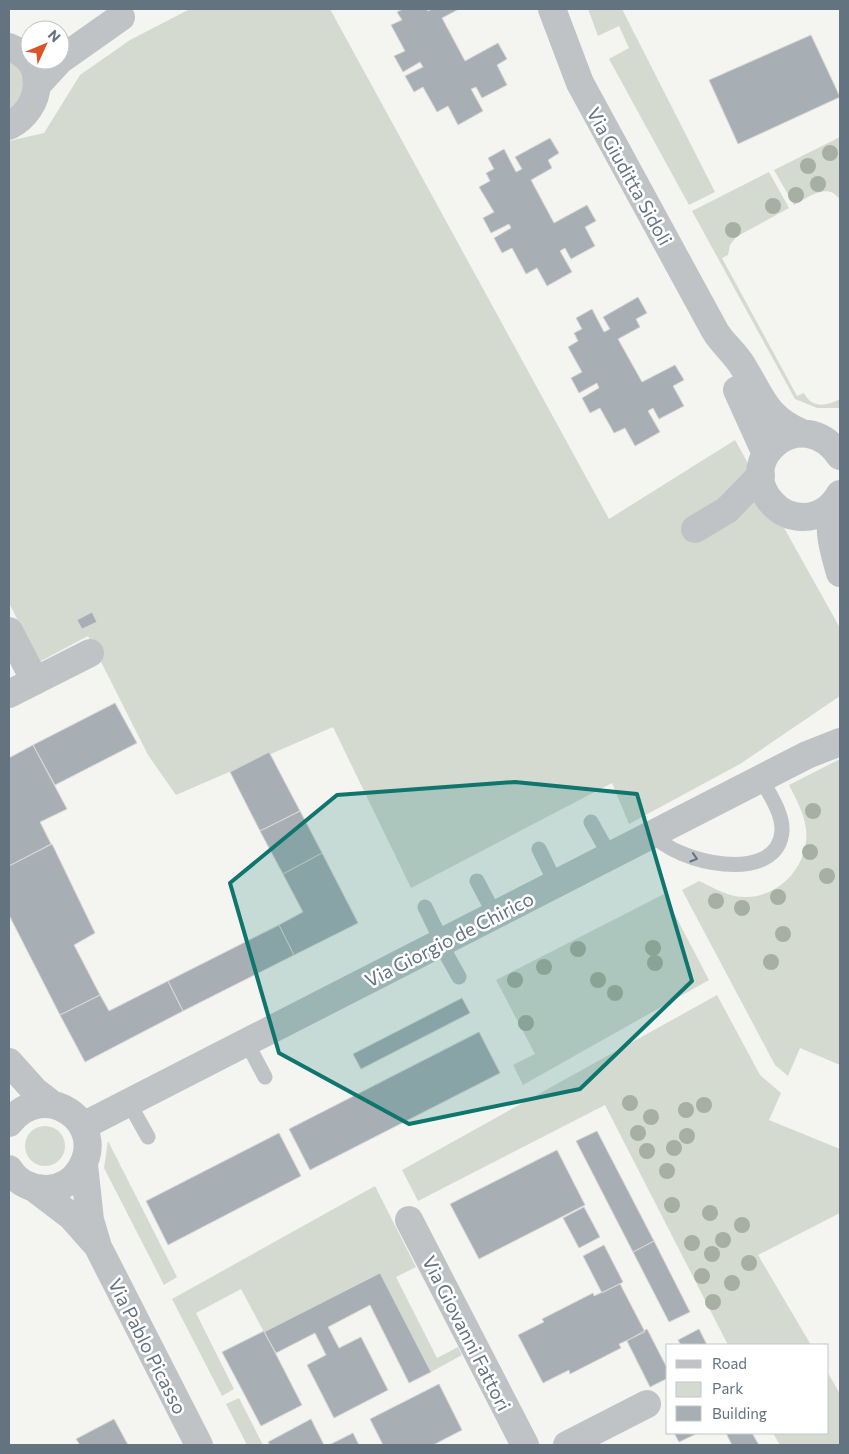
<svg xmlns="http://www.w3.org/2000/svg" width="849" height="1454" viewBox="0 0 849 1454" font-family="Commissioner,sans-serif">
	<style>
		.green { fill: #d5dad1 }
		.building { fill: #a8afb4; stroke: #d5d5d3 }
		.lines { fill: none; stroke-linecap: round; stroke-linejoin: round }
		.service { stroke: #bfc3c6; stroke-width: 15 }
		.minor { stroke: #bfc3c6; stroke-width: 28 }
		.tertiary { stroke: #bfc3c6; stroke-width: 28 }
		.tree { fill: #a6afa2 }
		.oneway { stroke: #647380 }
		.marked { fill: #0f766e; fill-opacity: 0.2; stroke: #0f766e; stroke-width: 4; stroke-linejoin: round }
		.labels { text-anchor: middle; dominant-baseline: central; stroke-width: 5; stroke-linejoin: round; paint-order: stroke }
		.street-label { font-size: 19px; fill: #647380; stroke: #fff }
	</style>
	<rect width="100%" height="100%" fill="#f4f4f0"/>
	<path class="green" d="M190,9H330L609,519L735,440L840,628V696L740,764L629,824L612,783L411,888L333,727L176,795L148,755L88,636L39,662L9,603V141L44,133L80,75L130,40Z
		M588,9H622L715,192L689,205L609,59L629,48L619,26L598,36Z
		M9,59C29,79 28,93 9,113Z
		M840,137V200C828,181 808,198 794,205L774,170Z
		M769,172L789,208L736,237L730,245L728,255L722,258L797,396L804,393C812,409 827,406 840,399L839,408H817L795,399L692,211Z
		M840,759V1065L800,1048L788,1076L775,1065L682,890L699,881C714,888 730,898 747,897C782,896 810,863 806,829C804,813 796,799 789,785Z
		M664,894L709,980L523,1085L513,1065L535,1054L496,980Z
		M717,995L760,1075L781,1093L769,1120L840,1149V1213L758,1255L811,1345H728L605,1105L418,1201L402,1170Z
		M25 1146a20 20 0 1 1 40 0a20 20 0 1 1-40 0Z
		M108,1141L177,1277L164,1285L104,1168Z
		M375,1186L416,1267L396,1277L437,1358L458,1347L462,1355L431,1372L380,1273L264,1332L241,1289L196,1313L234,1389L222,1396L172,1299Z
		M828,1373L840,1394V1445H780L773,1433H828Z
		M239,1398L263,1445H247L226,1404Z"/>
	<path class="building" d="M403,9H426L428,11L432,9H459L442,18L465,61L498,43L507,59L497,65L507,85L482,98L476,87L471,89L483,111L458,125L448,106L437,112L423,87L414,92L405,76L423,67L420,62L403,72L394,56L405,51L391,25L402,20L397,12Z
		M811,35L840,97L738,144L709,80Z
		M550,138L559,153L548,160L552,168L531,180L554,223L587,205L596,221L585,227L595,246L571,259L565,248L560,251L572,272L547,286L537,268L526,274L512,248L502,253L494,238L511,228L509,224L491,233L483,218L494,212L479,187L490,181L486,173L494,169L488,158L504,149L516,172L522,169L515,157Z
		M638,297L647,313L636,319L640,327L618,339L642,382L675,365L684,380L673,386L684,406L659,419L653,408L648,411L660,432L635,446L625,428L614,433L600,408L590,413L582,398L599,388L597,383L579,393L571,378L582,372L568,347L578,341L574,333L582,329L576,318L592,309L604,332L610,329L603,317Z
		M92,612L97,622L82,629L77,620Z
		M115,703L137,743L55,785L33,745Z
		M33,745L67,809L40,822L51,844L9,866V758Z
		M269,752L300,811L260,831L230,772Z
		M300,811L322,853L283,874L260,831Z
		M52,844L95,933L74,945L100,995L60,1015L9,915V866Z
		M322,853L358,923L294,955L279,925L303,912L283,874Z
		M279,925L294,955L183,1011L168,981Z
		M168,981L183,1011L85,1062L60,1015L100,995L109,1011Z
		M462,998L470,1013L361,1069L353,1054Z
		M479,1032L500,1073L310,1170L289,1129Z
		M597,1131L654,1241L633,1252L576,1141Z
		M279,1133L301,1176L168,1245L146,1201Z
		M557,1150L585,1205L479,1259L450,1204Z
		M584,1207L600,1237L579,1248L563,1218Z
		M654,1241L690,1312L669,1322L633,1252Z
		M604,1245L623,1282L602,1293L583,1256Z
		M380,1273L431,1372L409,1383L370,1305L328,1327L339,1348L361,1337L388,1390L334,1418L307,1365L326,1355L315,1333L276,1353L264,1332Z
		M620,1284L645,1332L619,1344L621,1348L570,1374L569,1370L543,1383L518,1335L544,1322L542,1319L593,1293L594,1296Z
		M647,1329L668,1370V1378L650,1387L627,1341Z
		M699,1329L707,1345H681L678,1340Z
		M264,1331L302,1405L261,1426L222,1352Z
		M439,1384L462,1430L433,1445H383L370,1419Z
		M114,1419L128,1445H80L76,1439Z
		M311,1419L324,1445H270L268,1442Z
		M353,1433L359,1445H329Z
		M674,1433H698L679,1442Z
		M726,1433H752L759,1445H732Z"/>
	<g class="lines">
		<path class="service" d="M591,822L610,856
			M653,834C675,863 778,886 782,831C783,813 769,794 761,778
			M539,849L556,884
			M477,881L495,915
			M425,907L442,942
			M440,943L459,977
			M247,1043L265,1077
			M129,1103L148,1137"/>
		<path class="minor" d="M9,47C49,62 43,108 9,126
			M37,85L60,60L121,17
			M695,529L727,510L761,475
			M9,631L35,681
			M9,694L90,653
			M9,1062L35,1091L52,1104
			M9,1123C44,1077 110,1123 80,1170C73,1181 61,1188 48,1189C32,1190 17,1182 9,1169
			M83,1126L807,755L840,742
			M84,1165L90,1220L98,1247L199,1445
			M33,1187L71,1216L94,1242
			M409,1220L525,1445
			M567,1445L647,1404"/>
		<path class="tertiary" d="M552,9L580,83L715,331C722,343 734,352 742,365C761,395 765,418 802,433
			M737,390L766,454
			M840,456C802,401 732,459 772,503C780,512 791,517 803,517C819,517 832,508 840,494
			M837,500C825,526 833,548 840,573"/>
	</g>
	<g class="tree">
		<circle cx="830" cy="153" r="8"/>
		<circle cx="808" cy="166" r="8"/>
		<circle cx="818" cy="184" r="8"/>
		<circle cx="796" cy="195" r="8"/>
		<circle cx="773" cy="206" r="8"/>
		<circle cx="733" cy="230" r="8"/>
		<circle cx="813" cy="811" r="8"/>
		<circle cx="810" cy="852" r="8"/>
		<circle cx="827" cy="876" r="8"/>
		<circle cx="778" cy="897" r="8"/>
		<circle cx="716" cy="901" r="8"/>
		<circle cx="742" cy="908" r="8"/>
		<circle cx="783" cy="934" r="8"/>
		<circle cx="653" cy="948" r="8"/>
		<circle cx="578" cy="949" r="8"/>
		<circle cx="771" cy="962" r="8"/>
		<circle cx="655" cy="963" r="8"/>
		<circle cx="544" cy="967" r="8"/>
		<circle cx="515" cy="980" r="8"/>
		<circle cx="598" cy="980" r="8"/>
		<circle cx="615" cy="993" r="8"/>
		<circle cx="526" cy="1023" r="8"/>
		<circle cx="630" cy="1103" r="8"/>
		<circle cx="704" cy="1105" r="8"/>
		<circle cx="686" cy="1110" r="8"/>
		<circle cx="651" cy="1117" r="8"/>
		<circle cx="638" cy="1133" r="8"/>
		<circle cx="687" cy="1136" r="8"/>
		<circle cx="674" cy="1148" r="8"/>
		<circle cx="647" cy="1151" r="8"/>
		<circle cx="667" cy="1171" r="8"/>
		<circle cx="672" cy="1205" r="8"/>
		<circle cx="710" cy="1213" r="8"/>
		<circle cx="742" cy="1225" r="8"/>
		<circle cx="723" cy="1240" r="8"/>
		<circle cx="692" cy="1243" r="8"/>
		<circle cx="712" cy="1254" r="8"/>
		<circle cx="749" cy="1263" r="8"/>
		<circle cx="702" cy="1276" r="8"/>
		<circle cx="732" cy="1283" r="8"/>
		<circle cx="713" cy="1302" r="8"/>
	</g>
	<defs><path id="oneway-chevron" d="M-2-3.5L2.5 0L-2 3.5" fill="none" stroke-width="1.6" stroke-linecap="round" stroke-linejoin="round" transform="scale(1.25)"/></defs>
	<use class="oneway" href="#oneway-chevron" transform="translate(694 858) rotate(17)"/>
	<path class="marked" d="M515,782L637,794L692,981L580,1089L409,1124L279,1053L230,883L337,795Z"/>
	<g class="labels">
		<g class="street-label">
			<text transform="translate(630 176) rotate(61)">Via Giuditta Sidoli</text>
			<text transform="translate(449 939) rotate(-27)">Via Giorgio de Chirico</text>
			<text transform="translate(467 1333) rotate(63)">Via Giovanni Fattori</text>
			<text transform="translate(148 1346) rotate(63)">Via Pablo Picasso</text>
		</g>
	</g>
	<rect width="849" height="1454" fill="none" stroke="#647380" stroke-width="20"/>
	<rect x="666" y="1344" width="162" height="90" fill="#ffffff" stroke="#c1c7cc"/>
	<rect x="676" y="1360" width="25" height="8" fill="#bfc3c6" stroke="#c1c7cc"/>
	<text x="712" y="1369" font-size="15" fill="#647380">Road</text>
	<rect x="676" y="1382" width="25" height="15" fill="#d5dad1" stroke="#c1c7cc"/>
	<text x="712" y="1394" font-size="15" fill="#647380">Park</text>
	<rect x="676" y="1406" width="25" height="15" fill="#a8afb4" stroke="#c1c7cc"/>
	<text x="712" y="1419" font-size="15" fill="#647380">Building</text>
	<g transform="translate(45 45) rotate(46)"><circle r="24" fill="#ffffff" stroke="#c1c7cc"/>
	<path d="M0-4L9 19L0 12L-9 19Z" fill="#da5429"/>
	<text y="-8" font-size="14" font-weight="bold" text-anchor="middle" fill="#647380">N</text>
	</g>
</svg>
